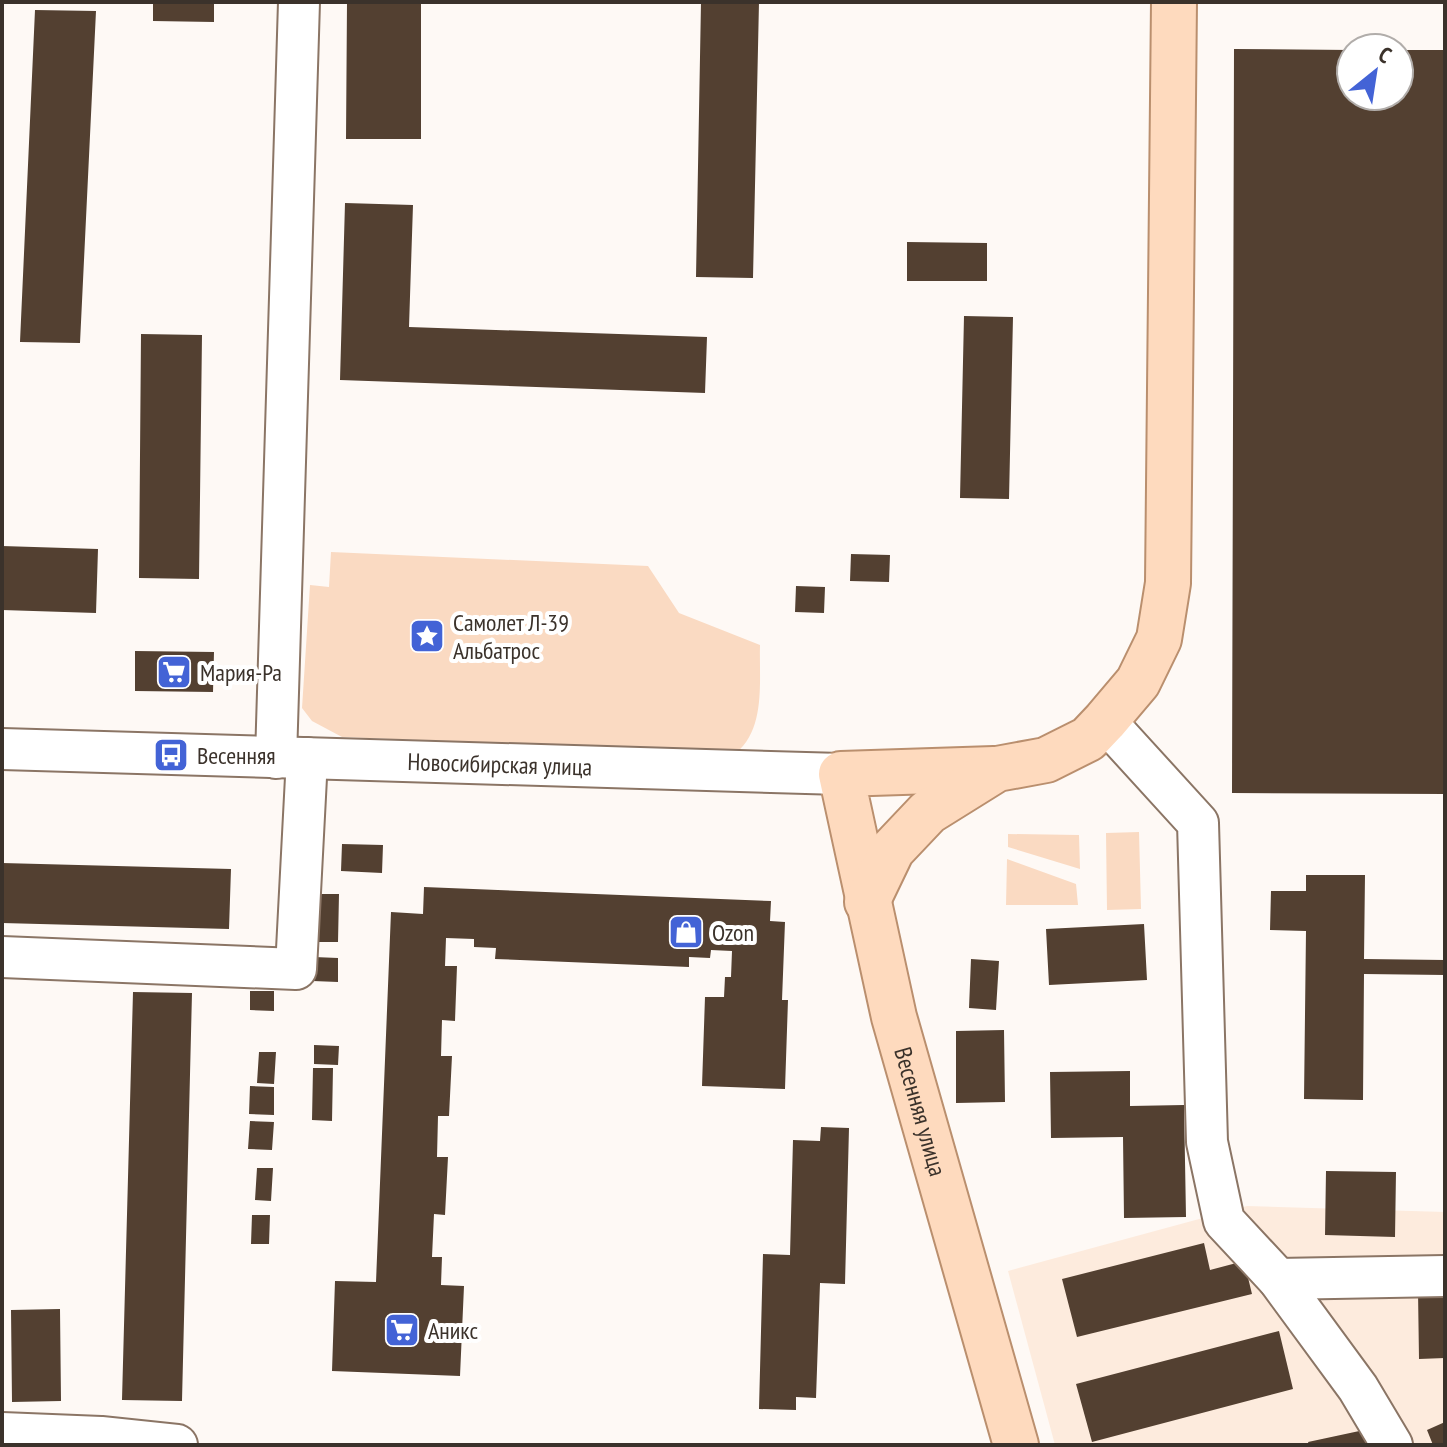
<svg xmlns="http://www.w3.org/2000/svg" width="1447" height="1447" viewBox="0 0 1447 1447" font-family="'PT Sans Narrow',sans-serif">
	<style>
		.built { fill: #fdebdd }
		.green { fill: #fadac2 }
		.building { fill: #534031 }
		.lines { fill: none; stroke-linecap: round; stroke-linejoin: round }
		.minor-casing { stroke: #8b7565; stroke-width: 44 }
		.major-casing { stroke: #ba8f6e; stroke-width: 48 }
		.minor { stroke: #fff; stroke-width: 40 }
		.major { stroke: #fedabe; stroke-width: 44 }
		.labels { text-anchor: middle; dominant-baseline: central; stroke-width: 8; stroke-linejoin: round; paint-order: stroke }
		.poi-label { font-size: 24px; fill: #3b322b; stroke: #fff; text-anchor: start }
		.street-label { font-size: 24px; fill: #3b322b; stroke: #fff }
	</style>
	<rect width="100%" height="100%" fill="#fef9f5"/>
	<path class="built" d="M1247,1206L1445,1212V1445H1055L1008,1271Z"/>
	<path class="green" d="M331,552L648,566L679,613L760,645C759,681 766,728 736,753L342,737L312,721L302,708L310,585L329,587Z
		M1139,832L1141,909L1107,910L1106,833Z
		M1008,834L1079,835L1080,869L1008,847Z
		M1007,859L1076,884L1078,905H1006Z"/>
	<path class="building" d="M153,2H214V22L153,21Z
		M347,2H421V139H346Z
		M701,2H759L753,278L696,277Z
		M35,10L96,11L80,343L20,342Z
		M1234,49L1351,50V96H1399V50H1445V794L1232,793Z
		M345,203L413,205L409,327L707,337L705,393L340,380Z
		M907,242L987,243V281H907Z
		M964,316L1013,317L1009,499L960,498Z
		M141,334L202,335L199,579L139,578Z
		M2,546L98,549L96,613L2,610Z
		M851,554L890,555L889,582L850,581Z
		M796,586L825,587L824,613L795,612Z
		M135,651L214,652L213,692L135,691Z
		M342,844L383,845L382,873L341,871Z
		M2,863L231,869L229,929L2,923Z
		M1306,875H1365L1364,959L1445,960V975L1364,974L1363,1100L1304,1099L1306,931L1270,930L1271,891H1306Z
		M424,887L771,901L770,921L785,922L782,1000H788L785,1089L702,1086L705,997H724L725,977H731L732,951L711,950L710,958L689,957V967L495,959L496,948L474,947V939L446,938L445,966H457L455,1021L442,1020L441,1056H452L449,1116H438L437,1157H448L445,1215L434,1214L432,1257H442L441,1285L464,1286L460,1376L332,1371L335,1281L376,1282L391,912L423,914Z
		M315,894H339L338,942H314Z
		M1144,924L1147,980L1049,985L1046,929Z
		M314,957L338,958V982L313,981Z
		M971,959L999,961L996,1010L969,1008Z
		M250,991H274V1011L250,1010Z
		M133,992L192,993L182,1401L122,1400Z
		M1004,1030L1005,1102L956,1103V1031Z
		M314,1045L339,1046L338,1065L314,1064Z
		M259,1052H276L274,1084L257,1083Z
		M313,1068H333L332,1121L312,1120Z
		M1130,1071V1106L1184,1105L1186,1217L1124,1218L1123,1137L1051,1138L1050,1072Z
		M250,1086L274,1087V1115L249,1114Z
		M250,1121L274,1122L272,1150L248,1149Z
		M821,1127L849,1128L845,1284L820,1283L816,1398L796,1397V1410L759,1409L763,1254L790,1255L793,1140L820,1141Z
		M257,1168H273L271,1201L255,1200Z
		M1326,1171L1396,1172L1395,1237L1325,1235Z
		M252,1215H270L269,1244H251Z
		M1204,1243L1210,1270L1244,1261L1252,1294L1077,1337L1062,1279Z
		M1445,1290V1358L1419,1359L1418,1291Z
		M60,1309L61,1401L12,1402L11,1310Z
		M1279,1331L1293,1389L1092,1442L1076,1384Z
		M1445,1422V1445H1433L1427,1430Z
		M1364,1430L1367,1445H1309L1308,1442Z"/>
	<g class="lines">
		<g class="minor-casing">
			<g id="minor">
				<path d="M1105,721L1198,823L1207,1142L1224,1221L1278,1279L1358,1388L1392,1445"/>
				<path id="s1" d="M2,749L841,774"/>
				<path d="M276,758L299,2"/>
				<path d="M2,957L296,969L307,758"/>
				<path d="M1278,1279L1445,1276"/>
				<path d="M2,1433L101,1437L177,1445"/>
			</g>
		</g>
		<g class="major-casing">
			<g id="major">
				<path id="s2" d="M994,769L841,774L894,1017L1016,1445"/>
				<path d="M867,902L892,850L928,812L997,769L1046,760L1088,739L1105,721L1138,682L1159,639L1168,583L1174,2"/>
			</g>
		</g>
		<use href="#minor" class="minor"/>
		<use href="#major" class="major"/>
	</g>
	<defs>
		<g id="sight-square" transform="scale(1.8)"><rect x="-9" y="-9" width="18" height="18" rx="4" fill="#4363d6" stroke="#fff"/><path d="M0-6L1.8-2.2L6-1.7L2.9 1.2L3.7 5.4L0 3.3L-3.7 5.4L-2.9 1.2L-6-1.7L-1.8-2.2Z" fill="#fff"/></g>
		<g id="supermarket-square" transform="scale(1.8)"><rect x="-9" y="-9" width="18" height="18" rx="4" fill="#4363d6" stroke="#fff"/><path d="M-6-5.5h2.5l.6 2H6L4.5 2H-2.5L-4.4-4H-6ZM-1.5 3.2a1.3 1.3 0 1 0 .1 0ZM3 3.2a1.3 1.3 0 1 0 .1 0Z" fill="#fff"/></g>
		<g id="bus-square" transform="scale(1.8)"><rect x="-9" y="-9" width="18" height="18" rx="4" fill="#4363d6" stroke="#fff"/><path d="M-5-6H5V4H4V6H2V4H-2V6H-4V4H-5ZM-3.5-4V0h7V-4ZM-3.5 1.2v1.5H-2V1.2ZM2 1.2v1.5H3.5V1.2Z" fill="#fff"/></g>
		<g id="shop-square" transform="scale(1.8)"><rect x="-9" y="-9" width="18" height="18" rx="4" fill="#4363d6" stroke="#fff"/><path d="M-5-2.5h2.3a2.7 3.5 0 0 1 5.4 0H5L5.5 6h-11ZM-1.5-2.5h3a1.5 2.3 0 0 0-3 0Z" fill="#fff"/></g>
	</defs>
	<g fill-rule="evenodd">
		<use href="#sight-square" x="427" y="636"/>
		<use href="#supermarket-square" x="174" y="672"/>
		<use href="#bus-square" x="171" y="755"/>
		<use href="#shop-square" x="686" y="932"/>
		<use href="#supermarket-square" x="402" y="1330"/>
	</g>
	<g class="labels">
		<g class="poi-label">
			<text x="453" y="622">Самолет Л-39<tspan x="453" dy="28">Альбатрос</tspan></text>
			<text x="200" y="672">Мария-Ра</text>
			<text x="197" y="755">Весенняя</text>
			<text x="712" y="932">Ozon</text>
			<text x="428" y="1330">Аникс</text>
		</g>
		<g class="street-label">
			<text stroke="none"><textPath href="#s1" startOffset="498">Новосибирская улица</textPath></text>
			<text stroke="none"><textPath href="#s2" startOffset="500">Весенняя улица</textPath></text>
		</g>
	</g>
	<rect width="1447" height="1447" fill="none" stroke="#3b322b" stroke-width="8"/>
	<g transform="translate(1375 72) rotate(30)"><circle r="38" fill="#ffffff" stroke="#b1adaa" stroke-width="2"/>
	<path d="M0-6L14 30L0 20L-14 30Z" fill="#4363d6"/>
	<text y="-12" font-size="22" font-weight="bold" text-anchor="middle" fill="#3b322b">С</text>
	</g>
</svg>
